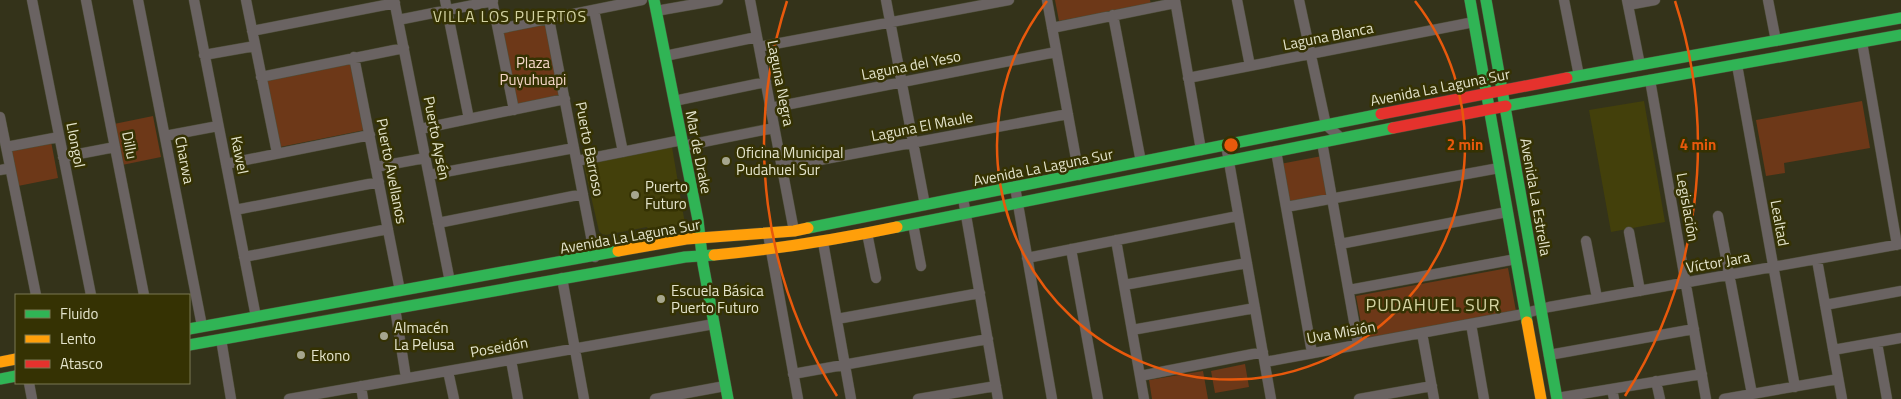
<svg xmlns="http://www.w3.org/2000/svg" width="1901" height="399" viewBox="0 0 1901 399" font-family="'Titillium Web',sans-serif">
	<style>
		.built { fill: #43400b }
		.green { fill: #6d3818 }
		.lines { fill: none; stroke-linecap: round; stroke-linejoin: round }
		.street-casing { stroke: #4e4e39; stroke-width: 11 }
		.fast-casing { stroke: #4e4e39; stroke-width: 12 }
		.slow-casing { stroke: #4e4e39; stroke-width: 12 }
		.jam-casing { stroke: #4e4e39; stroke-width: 12 }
		.street { stroke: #6a6362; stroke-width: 10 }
		.fast { stroke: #30b455; stroke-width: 11 }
		.slow { stroke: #ff9f0a; stroke-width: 11 }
		.jam { stroke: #e5322d; stroke-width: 11 }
		.ring { fill: none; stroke: #e8590c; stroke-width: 2.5 }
		.poi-dot { fill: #a6a68e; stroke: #353203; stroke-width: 2 }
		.labels { text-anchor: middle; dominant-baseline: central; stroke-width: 5; stroke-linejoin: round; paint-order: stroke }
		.street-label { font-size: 15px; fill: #e4e4cc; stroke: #353203 }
		.park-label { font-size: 15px; fill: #f6d7c9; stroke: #353203 }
		.poi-label { font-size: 15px; fill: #e4e4cc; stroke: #353203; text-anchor: start }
		.neighbourhood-label { font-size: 16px; letter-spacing: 1px; fill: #d3d2a2; stroke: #353203 }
		.quarter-label { font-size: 18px; letter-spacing: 1px; fill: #d3d2a2; stroke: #353203 }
		.centre { fill: #e8590c; stroke: #353203; stroke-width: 2.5 }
		.ring-label { font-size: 15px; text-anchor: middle; font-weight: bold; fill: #e8590c; stroke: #353203; stroke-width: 5; stroke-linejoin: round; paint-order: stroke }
	</style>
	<rect width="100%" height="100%" fill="#34331a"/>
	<path class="built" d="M1644,101L1665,222L1611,232L1589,110Z
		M672,147L685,224L649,231L647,227L606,235L602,234L599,231L584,166L587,161Z"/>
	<path class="green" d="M1055,0H1150L1151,4L1059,21Z
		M547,23L560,94L558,98L519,106L515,103L503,32Z
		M352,63L365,130L280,147L267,80Z
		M1862,101L1870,148L1784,163L1785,173L1766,176L1756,120Z
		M153,116L161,157L122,165L114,124Z
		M50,136L58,178L18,186L10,144Z
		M1322,156L1330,196L1289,204L1280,164Z
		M1508,268L1516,311L1364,339L1356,296Z
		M1245,364L1249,387L1215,393L1211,371Z
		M1203,371L1208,399H1152L1149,380Z"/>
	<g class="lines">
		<g class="street-casing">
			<path id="street" d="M32,0L91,295
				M86,0L144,295
				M138,0L202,326
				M194,0L256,317
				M246,0L277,153
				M394,0L450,282
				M445,0L469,119
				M492,0L514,110
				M750,0L794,231
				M886,0L925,205
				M1047,0L1079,175
				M1175,0L1201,150
				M1237,0L1250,66
				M1299,0L1326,125L1341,138
				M1564,0L1579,76
				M1627,0L1640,65
				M1768,0L1776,41
				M1628,5L1655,0
				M594,10L623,152
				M656,11L718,0
				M1113,15L1141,162
				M549,19L595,257
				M398,20L493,1
				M1052,28L1175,3
				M498,29L642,0
				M252,31L395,3
				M1862,42L1897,245
				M759,47L1009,0
				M204,55L255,46
				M665,56L757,37
				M354,57L400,291
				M1737,65L1795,387
				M261,77L404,48
				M1188,78L1474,22
				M1650,80L1706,399
				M674,101L766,82
				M770,108L1056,52
				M0,117L36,295
				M420,129L565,99
				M165,136L218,126
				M1322,142L1358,344
				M1226,145L1271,399
				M683,146L774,128
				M6,147L59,137
				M1276,151L1312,353
				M63,157L115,147
				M577,161L682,140
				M226,164L370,135
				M376,167L425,158
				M782,167L1068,114
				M0,170L10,168
				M429,175L574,148
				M1015,187L1052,399
				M963,198L998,399
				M1286,207L1499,168
				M235,210L379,182
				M1718,216L1752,394
				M438,223L583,194
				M913,224L921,266
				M1629,232L1640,291
				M867,233L876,278
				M768,234L798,399
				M1116,240L1144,399
				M1586,241L1597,298
				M823,242L851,399
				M1340,244L1507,212
				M1071,249L1098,399
				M244,257L388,229
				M1027,258L1238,216
				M1817,260L1842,399
				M562,278L584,399
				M1124,285L1247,263
				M1349,290L1516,259
				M1825,305L1901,291
				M395,308L406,378
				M837,319L980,293
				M1471,324L1484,399
				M1132,330L1255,308
				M1422,333L1434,399
				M221,339L231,399
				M1877,343L1887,399
				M1833,350L1901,338
				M1549,355L1694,329
				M511,360L518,399
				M1265,362L1518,315L1549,307L1901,244
				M448,371L454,399
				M793,374L988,339
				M1140,376L1263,352
				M1656,381L1660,399
				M29,383L32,399
				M361,386L363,399
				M1612,389L1614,399
				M1557,398L1702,374
				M289,399L714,324
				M655,399L725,386
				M918,399L996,386
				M1359,399L1432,386
				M1724,399L1838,379"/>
		</g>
		<g class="fast-casing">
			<path id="fast" d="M654,0L698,220L703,264L728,399
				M1470,0L1527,322
				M1486,0L1557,399
				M1567,78L1901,18
				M1506,106L1901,35
				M897,227L1393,128
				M808,228L1381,114
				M189,329L618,251
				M189,345L685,257L714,255
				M0,379L16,376"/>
		</g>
		<g class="slow-casing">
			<path id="slow" d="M618,251L686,239L794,231L808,228
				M714,255C778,249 835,240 897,227
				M1527,322L1541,399
				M0,362L16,359"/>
		</g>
		<g class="jam-casing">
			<path id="jam" d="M1381,114L1567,78
				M1393,128L1506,106"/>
		</g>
		<use href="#street" class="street"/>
		<use href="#fast" class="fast"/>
		<use href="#slow" class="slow"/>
		<use href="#jam" class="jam"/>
	</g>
	<g class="ring">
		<path d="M1415 1A234 234 0 1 1 1047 1"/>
		<path d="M837 396A467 467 0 0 1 787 1M1675 1A467 467 0 0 1 1625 396"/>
	</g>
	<g class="poi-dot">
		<circle cx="726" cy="161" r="5"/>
		<circle cx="635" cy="195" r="5"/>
		<circle cx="661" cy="299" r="5"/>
		<circle cx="384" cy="336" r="5"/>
		<circle cx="301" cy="355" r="5"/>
	</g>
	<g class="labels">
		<g class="street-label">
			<text transform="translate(1328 36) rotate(-11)">Laguna Blanca</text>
			<text transform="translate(911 65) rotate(-11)">Laguna del Yeso</text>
			<text transform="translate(781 83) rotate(79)">Laguna Negra</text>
			<text transform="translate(1440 87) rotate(-11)">Avenida La Laguna Sur</text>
			<text transform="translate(922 126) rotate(-11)">Laguna El Maule</text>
			<text transform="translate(437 138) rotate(79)">Puerto Aysén</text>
			<text transform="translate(76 145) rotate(79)">Llongol</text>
			<text transform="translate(130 145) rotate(79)">Dillu</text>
			<text transform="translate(590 149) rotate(79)">Puerto Barroso</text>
			<text transform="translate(699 152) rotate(79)">Mar de Drake</text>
			<text transform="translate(240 155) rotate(79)">Kawel</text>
			<text transform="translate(185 160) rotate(79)">Charwa</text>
			<text transform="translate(1043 167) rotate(-11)">Avenida La Laguna Sur</text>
			<text transform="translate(392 171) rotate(79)">Puerto Avellanos</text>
			<text transform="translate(1536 197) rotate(80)">Avenida La Estrella</text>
			<text transform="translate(1688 207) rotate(80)">Legislación</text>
			<text transform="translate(1780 223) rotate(80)">Lealtad</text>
			<text transform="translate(630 236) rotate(-10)">Avenida La Laguna Sur</text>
			<text transform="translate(1718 262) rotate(-10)">Víctor Jara</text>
			<text transform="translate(1341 332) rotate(-10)">Uva Misión</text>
			<text transform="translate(499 347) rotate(-10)">Poseidón</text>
		</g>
		<g class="park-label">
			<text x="533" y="62">Plaza<tspan x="533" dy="17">Puyuhuapi</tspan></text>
		</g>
		<g class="poi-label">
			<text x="736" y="152">Oficina Municipal<tspan x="736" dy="17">Pudahuel Sur</tspan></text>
			<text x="645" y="186">Puerto<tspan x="645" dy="17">Futuro</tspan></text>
			<text x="671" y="290">Escuela Básica<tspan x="671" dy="17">Puerto Futuro</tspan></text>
			<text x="394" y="327">Almacén<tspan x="394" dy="17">La Pelusa</tspan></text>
			<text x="311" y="355">Ekono</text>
		</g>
		<g class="neighbourhood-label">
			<text x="510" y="16">VILLA LOS PUERTOS</text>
		</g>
		<g class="quarter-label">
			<text x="1433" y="304">PUDAHUEL SUR</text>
		</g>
	</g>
	<circle cx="1231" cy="145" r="8" class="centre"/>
	<g class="ring-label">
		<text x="1465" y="150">2 min</text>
		<text x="1698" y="150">4 min</text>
	</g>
	<rect x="15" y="294" width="175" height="90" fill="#353203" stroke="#7b7953"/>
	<rect x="25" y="310" width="25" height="8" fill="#30b455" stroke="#7b7953"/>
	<text x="60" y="319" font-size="15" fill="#e4e4cc">Fluido</text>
	<rect x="25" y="335" width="25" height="8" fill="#ff9f0a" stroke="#7b7953"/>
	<text x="60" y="344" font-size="15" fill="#e4e4cc">Lento</text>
	<rect x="25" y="360" width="25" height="8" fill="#e5322d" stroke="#7b7953"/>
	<text x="60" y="369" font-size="15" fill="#e4e4cc">Atasco</text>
</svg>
